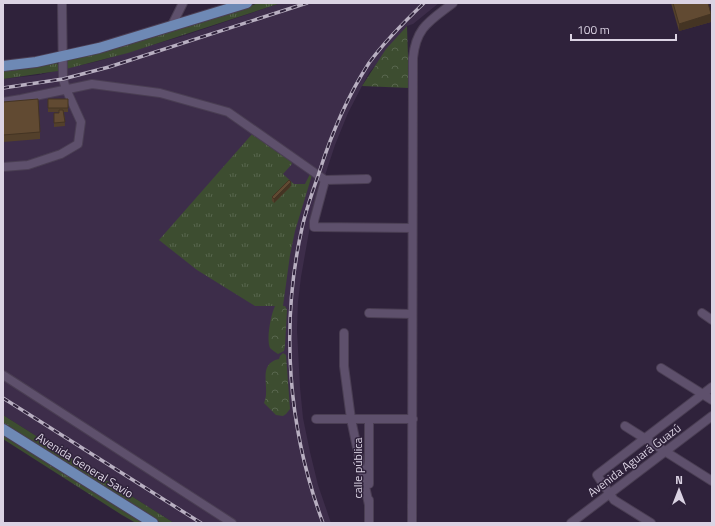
<svg xmlns="http://www.w3.org/2000/svg" width="715" height="526" viewBox="0 0 715 526" font-family="'Titillium Web',sans-serif">
	<style>
		.built { fill: #3d2d4a }
		.grass { fill: url(#grass-tufts) }
		.forest { fill: url(#forest-crowns) }
		.lines { fill: none; stroke-linecap: round; stroke-linejoin: round }
		.minor-casing { stroke: #4a3e53; stroke-width: 10 }
		.major-casing { stroke: #4a3e53; stroke-width: 12 }
		.minor { stroke: #5e506c; stroke-width: 8 }
		.major { stroke: #6e89b5; stroke-width: 10 }
		.rail-casing { stroke: #b8afc1; stroke-width: 3.5 }
		.rail { stroke: #2f223b; stroke-width: 2; stroke-dasharray: 6; stroke-linecap: butt }
		.wall { fill: #53402b }
		.shaded-wall { fill: #443423 }
		.building { fill: #614a32; stroke: #443423 }
		.labels { text-anchor: middle; dominant-baseline: central; stroke-width: 3; stroke-linejoin: round; paint-order: stroke }
		.street-label { font-size: 12px; fill: #dbd3e3; stroke: #2f223b }
	</style>
	<defs>
		<pattern id="grass-tufts" width="24" height="20" patternUnits="userSpaceOnUse"><rect width="24" height="20" fill="#3d4d30"/><path d="M3 7l-1-3M5 7V3M7 7l1-3M15 17l-1-3M17 17v-4M19 17l1-3" fill="none" stroke="#58664e"/></pattern>
		<pattern id="forest-crowns" width="20" height="18" patternUnits="userSpaceOnUse"><rect width="20" height="18" fill="#3d4d30"/><path d="M2 6a3 3 0 1 1 6 0M12 15a3 3 0 1 1 6 0" fill="none" stroke="#58664e"/></pattern>
	</defs>
	<rect width="100%" height="100%" fill="#2f223b"/>
	<path class="built" d="M281,3H439L413,24L407,26L369,73L362,86L348,113L335,145L314,209L310,226L301,277L298,302L297,330L300,387L303,418L310,452L318,485L331,523H174L3,415V79L38,75L99,61L186,35Z"/>
	<path class="grass" d="M259,3H281L128,53L66,69L65,60L127,45Z
		M56,62L59,66L58,71L3,79V70Z
		M253,133L290,159L292,164L283,174L294,184H305L310,174L312,175L295,231L290,255L283,306H255L197,270L159,240Z
		M3,415L174,523H161L3,423Z
		M3,434L145,523H136L122,515L3,439Z"/>
	<path class="forest" d="M407,26L409,88L362,86L386,49Z
		M275,306H285L287,310L285,346L284,351L278,354C275,352 272,350 270,348C266,339 271,314 275,306Z
		M283,353L286,355L290,409L286,414L283,416L276,415L264,403C265,400 266,397 266,394C267,380 260,363 279,359L280,356Z"/>
	<g class="lines">
		<g class="minor-casing">
			<path id="minor" d="M171,27L183,3
				M3,102L21,99L92,84L160,93L228,112L325,180L367,179
				M3,167L28,165L61,154L78,144L81,122L66,89L63,79L62,3
				M325,180L314,221V227L412,228
				M369,313L412,314
				M702,313L712,320
				M344,333V366L351,419L369,505
				M661,368L712,400
				M3,375L232,523
				M316,419H413
				M625,426L712,481
				M369,484V419
				M369,523V500
				M412,523L413,58C416,27 430,21 453,3
				M571,523L712,416
				M651,523L614,500L597,475L712,387"/>
		</g>
		<g class="major-casing">
			<path id="major" d="M3,66L36,62L99,48L247,3
				M3,429L153,523"/>
		</g>
		<use href="#minor" class="minor"/>
		<use href="#major" class="major"/>
		<g class="rail-casing">
			<path id="rail" d="M3,88L63,79L109,67L307,3
				M3,398L201,523
				M323,523C288,429 280,326 302,228C306,209 313,191 319,173C331,135 347,97 369,63C385,41 404,22 424,3"/>
		</g>
		<use href="#rail" class="rail"/>
	</g>
	<path class="wall" d="M671,3H708L711,22L679,31Z
		M48,99H68V112H64L65,126L54,127V113H59V112H48Z
		M3,102L40,132V139L3,142Z
		M291,186L274,203L272,201V197Z"/>
	<path class="shaded-wall" d="M711,14V22L679,31V24Z
		M291,182V186L274,203V199Z"/>
	<path class="building" d="M673,3H708L711,14L679,24Z
		M38,99L40,132L3,135V102Z
		M48,99H68V108H48Z
		M59,110H63L65,122L54,123V113H59Z
		M289,180L291,182L274,199L272,197Z"/>
	<g class="labels">
		<g class="street-label">
			<text transform="translate(634 460) rotate(-37)">Avenida Aguará Guazú</text>
			<text transform="translate(85 465) rotate(32)">Avenida General Savio</text>
			<text transform="translate(357 468) rotate(-90)">calle pública</text>
		</g>
	</g>
	<rect width="715" height="526" fill="none" stroke="#dbd3e3" stroke-width="8"/>
	<g transform="translate(679 490)" stroke="#2f223b" stroke-width="3" paint-order="stroke">
	<path d="M0-3L7 15L0 10L-7 15Z" fill="#dbd3e3"/>
	<text y="-6" font-size="11" font-weight="bold" text-anchor="middle" fill="#dbd3e3">N</text>
	</g>
	<path d="M571 34v6h105v-6" fill="none" stroke="#dbd3e3" stroke-width="2"/>
	<text x="577" y="34" font-size="12" fill="#dbd3e3" stroke="#2f223b" stroke-width="3" paint-order="stroke">100 m</text>
</svg>
